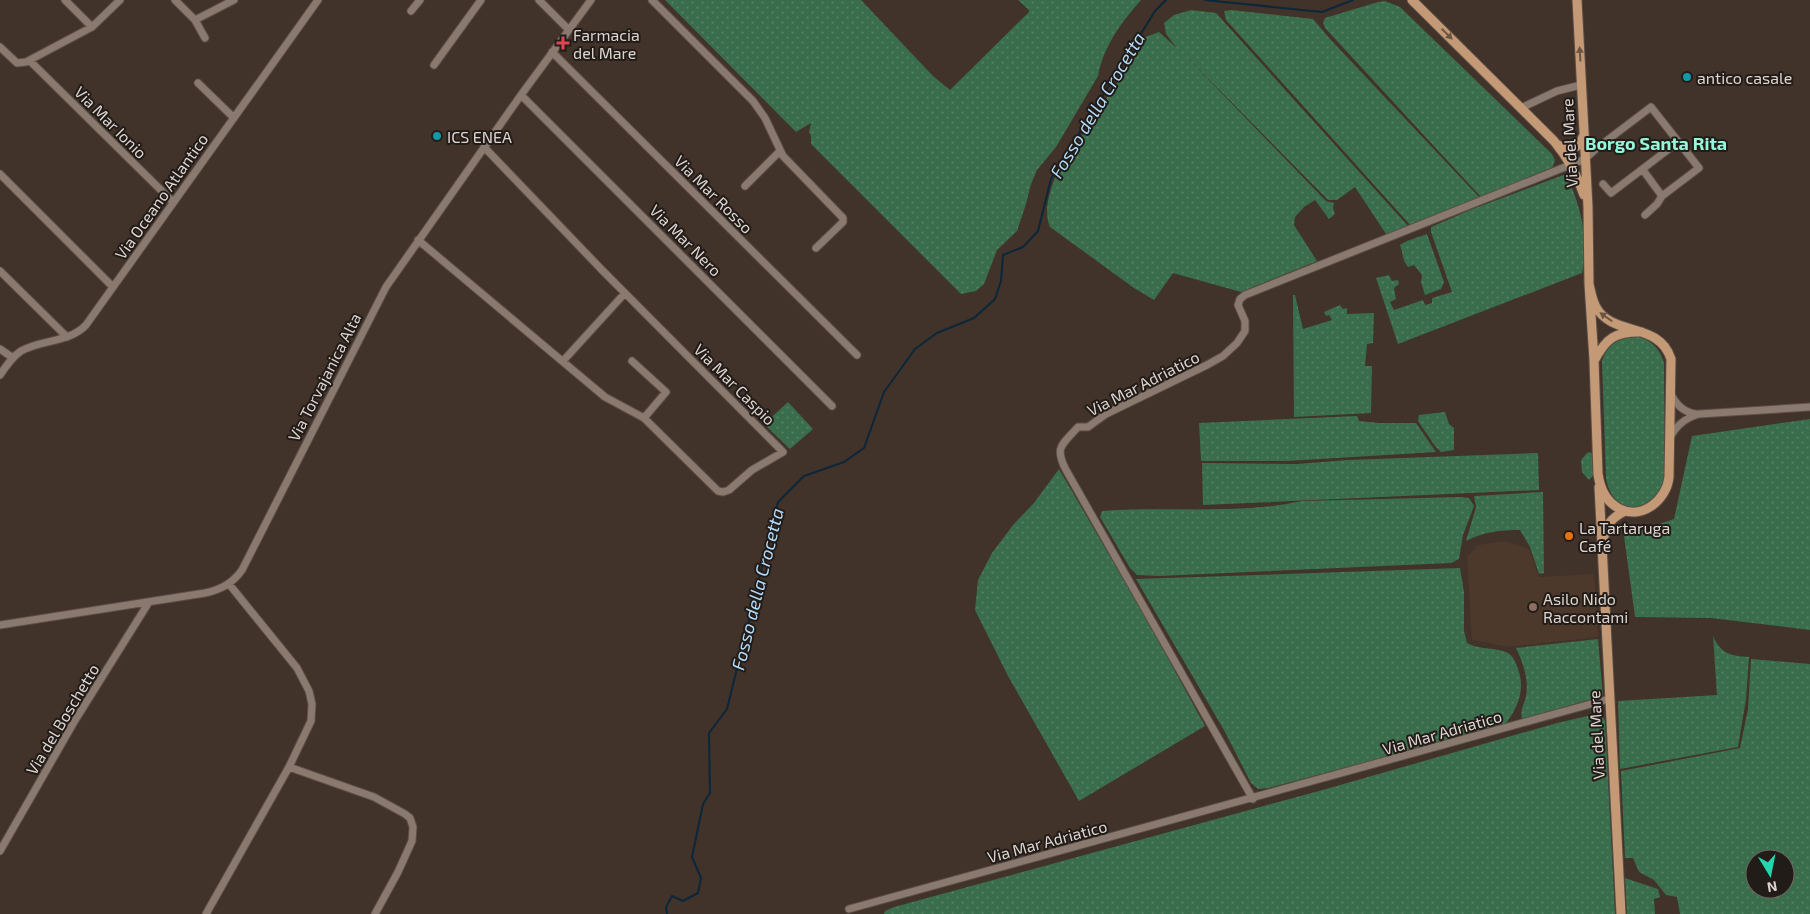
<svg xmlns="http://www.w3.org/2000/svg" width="1810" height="914" viewBox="0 0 1810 914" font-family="'Exo 2',sans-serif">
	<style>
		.built { fill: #4d392c }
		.grass { fill: url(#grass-dots); fill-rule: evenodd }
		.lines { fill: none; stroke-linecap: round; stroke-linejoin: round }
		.stream { stroke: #0b273a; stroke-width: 2 }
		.minor-casing { stroke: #5a4e47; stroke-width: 9 }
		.major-casing { stroke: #5a4e47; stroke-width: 11 }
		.minor { stroke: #8a796f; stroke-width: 7 }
		.major { stroke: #c49975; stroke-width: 9 }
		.oneway { fill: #6b5442 }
		.health-dot { fill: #e0444e; stroke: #221c18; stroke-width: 2 }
		.culture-dot { fill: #0f9aa8; stroke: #221c18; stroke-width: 2 }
		.food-dot { fill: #e8710a; stroke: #221c18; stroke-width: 2 }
		.education-dot { fill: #8d6e63; stroke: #221c18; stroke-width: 2 }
		.labels { text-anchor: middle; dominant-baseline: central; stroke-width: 4; stroke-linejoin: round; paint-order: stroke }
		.poi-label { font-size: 16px; fill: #ded5cf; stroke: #221c18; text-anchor: start }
		.street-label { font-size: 16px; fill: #ded5cf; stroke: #221c18 }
		.water-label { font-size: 18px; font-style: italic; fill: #b2dafa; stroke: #221c18 }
		.neighbourhood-label { font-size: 18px; font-weight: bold; fill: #97f7da; stroke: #221c18 }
	</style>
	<defs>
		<pattern id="grass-dots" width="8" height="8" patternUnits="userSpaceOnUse" patternTransform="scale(1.25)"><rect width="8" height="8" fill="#3a6d4c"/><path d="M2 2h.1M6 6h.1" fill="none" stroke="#568165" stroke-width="1.8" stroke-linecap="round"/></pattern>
	</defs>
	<rect width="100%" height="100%" fill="#41322a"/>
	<path class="built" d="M1505,541L1529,549L1539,577L1594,574L1598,637L1509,647L1472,640L1467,557L1478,545Z"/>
	<path class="grass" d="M665,0H861L933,76L950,90L1029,12V10L1018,0H1141C1121,23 1104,45 1098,76L1056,147L1037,170L1031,184L1026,204L1017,231L997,250L984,284L976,291L961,294L811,144V136L809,132L811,123L796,132Z
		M1385,1L1400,7L1552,154L1555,160L1553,166L1550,171L1484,198L1479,195L1325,28L1323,23L1325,18L1378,2Z
		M1191,10L1216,13L1409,227L1388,237L1355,187L1337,200H1328L1180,50L1326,201L1334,203L1333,208L1335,214L1329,219L1315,200L1304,207L1295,217L1294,225L1317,261L1241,292L1173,273L1154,300L1134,288L1050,227C1043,211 1050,191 1056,175L1120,78L1143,38L1159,32L1177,48L1166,34L1164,23L1174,15Z
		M1231,10L1313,19L1330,39L1480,198L1411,226L1226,20L1224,11Z
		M1566,174C1581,207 1589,237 1582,273L1398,344L1376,278L1389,275L1392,281L1398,280L1399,284L1394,288L1396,299L1390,302L1394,310L1423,300L1425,305L1432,303V298L1452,292L1431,232V227L1470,210Z
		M1427,234L1444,282L1441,289L1425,295L1421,282L1422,275L1414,265L1408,267C1402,260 1403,253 1400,245L1407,241Z
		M1293,295H1295L1303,329L1332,320L1329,315L1326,316L1324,312L1340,305L1343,309L1347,308V314L1374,313L1373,343L1367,344L1365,366H1372L1371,413L1294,417Z
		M1630,336C1647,336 1660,347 1664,363L1665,481C1663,485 1662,491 1659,495C1657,498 1653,500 1650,502C1627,516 1610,501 1606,478L1602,361C1606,347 1616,340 1630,336Z
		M788,402L813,429L790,449L764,424Z
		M1445,412L1449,424L1454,428V450L1441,452L1435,446L1418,421L1419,415Z
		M1357,416L1359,421L1379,423H1416L1436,452L1287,461H1201L1199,423Z
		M1810,419V630L1711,618L1635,617L1624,536L1674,519L1692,436Z
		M1590,452L1593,454V476L1589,480L1582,472L1581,460L1587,453Z
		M1538,453L1539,490L1203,505L1202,463L1297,464L1348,460Z
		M1059,469L1143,613L1205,726L1079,801L1008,676L975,610L978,580L992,553L1013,525L1034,503Z
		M1543,492L1544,573L1539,574L1530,547L1520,530C1500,530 1483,532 1466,541L1476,507L1474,496Z
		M1461,497L1469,498L1474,506L1463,535L1459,559L1451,563L1159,576L1137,575L1130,568L1100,517L1102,511C1169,506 1237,515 1302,501Z
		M1460,568L1464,592V631L1467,643C1479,650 1497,647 1508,653C1514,657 1516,663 1518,669C1526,691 1517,709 1504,726L1268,788L1258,789L1251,783L1225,732L1136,579Z
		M1713,636C1721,654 1731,656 1749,657L1746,699L1738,747L1620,769L1618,701L1717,695Z
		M1598,639L1603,696L1522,719C1520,708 1524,706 1526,696C1529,679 1523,663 1516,648Z
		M1751,659L1810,664V914H1680L1677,897L1666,895L1654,880L1639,872L1633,858H1625L1621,771L1740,748L1748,709ZM1755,859H1785V889H1755Z
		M1601,713L1605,721L1615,914H884L885,911L894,907L1319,791L1557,723Z
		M1625,878L1658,889L1660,897L1654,899L1655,914H1627Z"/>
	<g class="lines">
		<path class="stream" d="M1205,0L1322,12L1353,0
			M667,914L666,907L672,896L683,901L698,893L701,878L692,857L703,804L710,793L709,733L727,709L778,502L804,476L844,462L864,448L884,392L915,349L937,333L974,318L995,299L1001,281L1003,255L1023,247L1038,231L1051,179L1155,11L1166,0"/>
		<g class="minor-casing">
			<path id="minor" d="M65,0L92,27
				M175,0L195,20L234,0
				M539,0L569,30
				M652,0L753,101L765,118L783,156L843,218V222L816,248
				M411,11L420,0
				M195,20L205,38
				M0,47L17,63L26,62L92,27L120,0
				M552,52L857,355
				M30,61L173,202
				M434,65L481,0
				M198,83L234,118
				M521,95L832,406
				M1521,108L1557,91L1581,85
				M484,147L602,270L783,452L752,470L729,490L723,492L718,491L644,418L666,392L632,361
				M0,174L113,287
				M1603,184L1611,193L1678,142
				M745,186L780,151
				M1645,215L1657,204L1662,196
				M418,240L605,397L644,418
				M0,271L67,337
				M0,349L13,358
				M563,361L625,293
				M0,375C6,366 12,357 21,351C42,339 69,343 86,325L318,0
				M1671,394C1676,405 1683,412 1696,414
				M1670,438C1676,425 1685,418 1699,414L1810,407
				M229,584L297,668L309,691L312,704L311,721L289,767L374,797L405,814L410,818L413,827L412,841L398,872L375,914
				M0,625L205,593C220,590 233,583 242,570L386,287L521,95L591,0
				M1253,799L1066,470C1054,447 1062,445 1078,427H1088L1106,414L1207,365L1223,356L1237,343L1245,331V321L1238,305L1240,299L1245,295L1585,159L1597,148L1651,107L1699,168L1662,196L1643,170
				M0,851L74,722L149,602
				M849,909L1609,699
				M206,914L289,767"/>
		</g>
		<g class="major-casing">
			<path id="major" d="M1412,0L1554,141C1568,158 1577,174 1584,195
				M1577,0L1588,207L1589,284L1594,360
				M1558,145C1568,152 1579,149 1583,137
				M1589,284C1591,292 1592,300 1596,307C1612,337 1659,321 1671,359L1669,477C1667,499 1643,520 1620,509C1606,502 1600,488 1598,474L1594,361C1606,338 1616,331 1642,332
				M1599,487L1621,914
				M1604,537C1606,524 1613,517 1625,511"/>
		</g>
		<use href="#minor" class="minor"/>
		<use href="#major" class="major"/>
	</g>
	<defs><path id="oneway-solid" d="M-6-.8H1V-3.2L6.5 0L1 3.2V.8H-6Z" transform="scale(1.25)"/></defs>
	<g class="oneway">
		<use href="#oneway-solid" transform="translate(1447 34) rotate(45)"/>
		<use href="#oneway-solid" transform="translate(1580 54) rotate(-93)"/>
		<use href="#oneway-solid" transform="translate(1606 317) rotate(-145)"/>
	</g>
	<path class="health-dot" d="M560.5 35.5h5v5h5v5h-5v5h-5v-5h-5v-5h5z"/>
	<g class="culture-dot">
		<circle cx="1687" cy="77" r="5"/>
		<circle cx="437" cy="136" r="5"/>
	</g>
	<circle class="food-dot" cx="1569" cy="536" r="5"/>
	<circle class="education-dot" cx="1533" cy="607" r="5"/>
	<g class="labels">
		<g class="poi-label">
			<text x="573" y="34">Farmacia<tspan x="573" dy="18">del Mare</tspan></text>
			<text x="1697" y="77">antico casale</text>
			<text x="447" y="136">ICS ENEA</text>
			<text x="1579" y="527">La Tartaruga<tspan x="1579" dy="18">Café</tspan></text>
			<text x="1543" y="598">Asilo Nido<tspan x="1543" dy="18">Raccontami</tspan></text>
		</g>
		<g class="street-label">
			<text transform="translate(111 122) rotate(45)">Via Mar Ionio</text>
			<text transform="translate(1569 143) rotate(-93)">Via del Mare</text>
			<text transform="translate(714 194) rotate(45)">Via Mar Rosso</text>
			<text transform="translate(161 196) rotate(-55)">Via Oceano Atlantico</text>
			<text transform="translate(686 240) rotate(45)">Via Mar Nero</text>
			<text transform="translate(324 377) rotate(-63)">Via Torvajanica Alta</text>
			<text transform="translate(1143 383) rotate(-27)">Via Mar Adriatico</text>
			<text transform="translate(735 384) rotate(45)">Via Mar Caspio</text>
			<text transform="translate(62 719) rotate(-59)">Via del Boschetto</text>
			<text transform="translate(1442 732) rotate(-16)">Via Mar Adriatico</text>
			<text transform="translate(1596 735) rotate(-93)">Via del Mare</text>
			<text transform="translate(1047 841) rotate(-15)">Via Mar Adriatico</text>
		</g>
		<g class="water-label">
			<text transform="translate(1097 105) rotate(-59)">Fosso della Crocetta</text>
			<text transform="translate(757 589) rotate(-76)">Fosso della Crocetta</text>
		</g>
		<g class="neighbourhood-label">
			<text x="1656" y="143">Borgo Santa Rita</text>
		</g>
	</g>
	<g transform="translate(1770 874) rotate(170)"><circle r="24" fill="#221c18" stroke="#6d6661"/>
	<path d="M0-4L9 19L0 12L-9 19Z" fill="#25d5ae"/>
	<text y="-8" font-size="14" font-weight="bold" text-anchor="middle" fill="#ded5cf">N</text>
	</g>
</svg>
